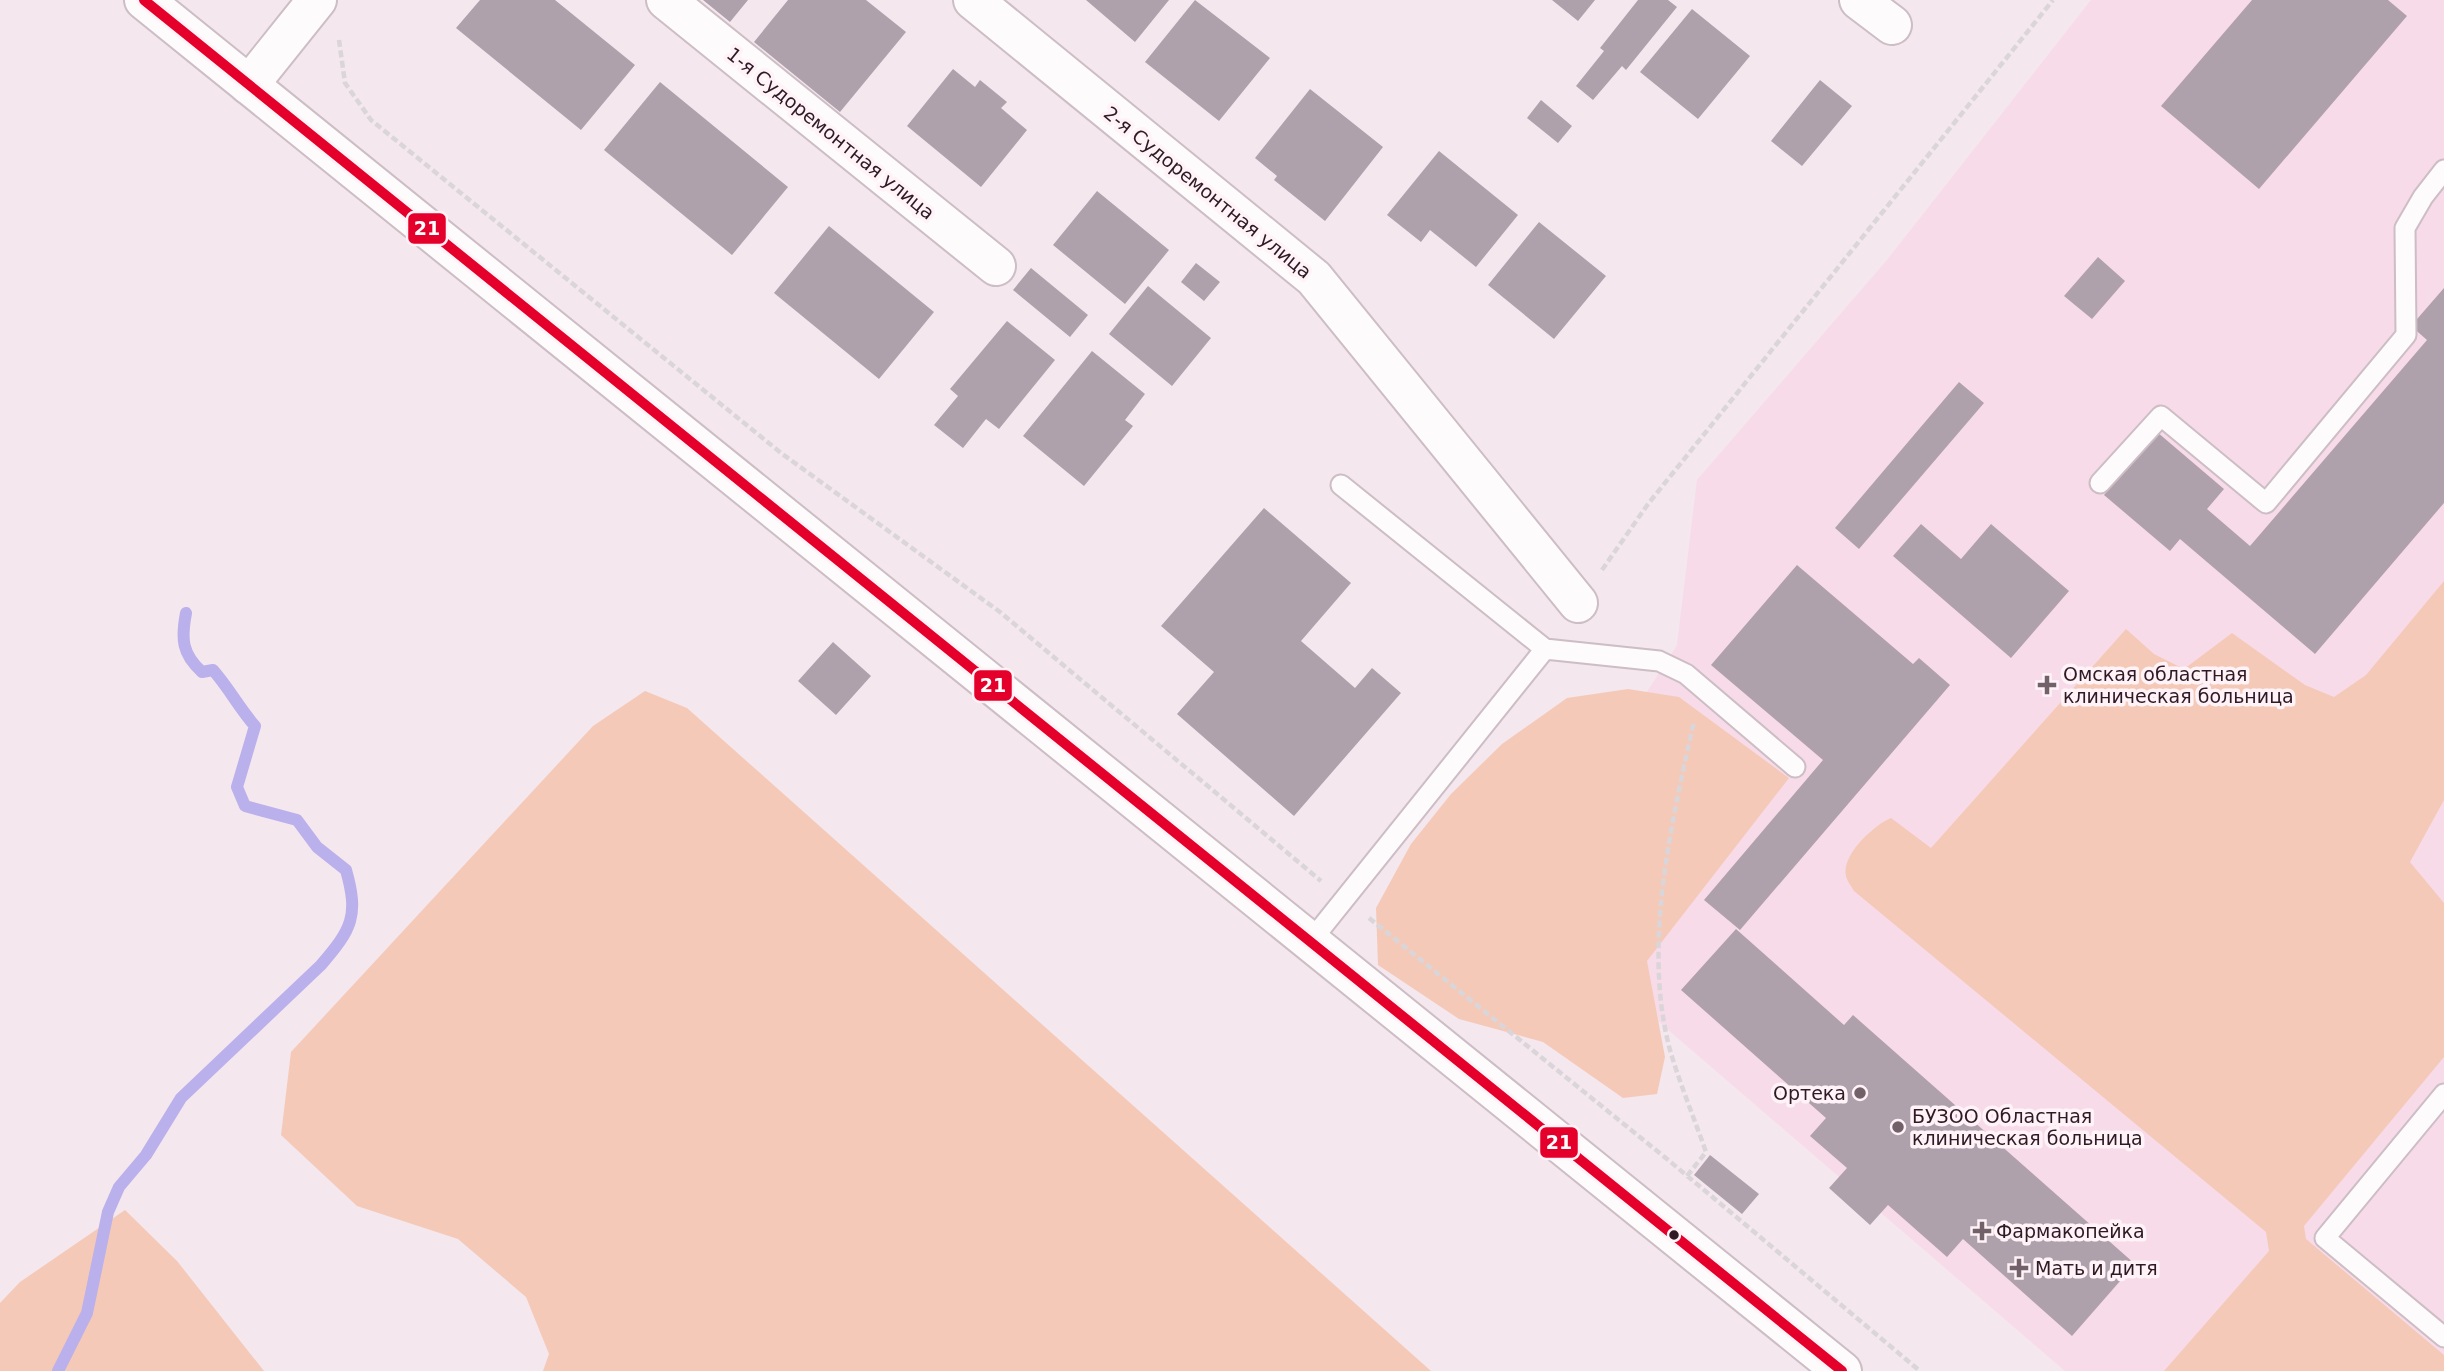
<svg xmlns="http://www.w3.org/2000/svg" width="2444" height="1371" viewBox="0 0 2444 1371" font-family="'DejaVu Sans',sans-serif">
	<style>
		.built { fill: #f7dbe9 }
		.green { fill: #f5c9b8 }
		.lines { fill: none; stroke-linecap: round; stroke-linejoin: round }
		.stream { stroke: #bab0ec; stroke-width: 12 }
		.building { fill: #afa1ab }
		.service-casing { stroke: #cdbdc4; stroke-width: 23 }
		.minor-casing { stroke: #cdbdc4; stroke-width: 42 }
		.tertiary-casing { stroke: #cdbdc4; stroke-width: 42 }
		.secondary-casing { stroke: #cdbdc4; stroke-width: 42 }
		.path { stroke: #dad5d8; stroke-width: 4.5; stroke-dasharray: 7 3.5; stroke-linecap: butt }
		.service { stroke: #fdfbfc; stroke-width: 19 }
		.minor { stroke: #fdfbfc; stroke-width: 38 }
		.tertiary { stroke: #fdfbfc; stroke-width: 38 }
		.secondary { stroke: #fdfbfc; stroke-width: 38 }
		.bus-1-casing { stroke: #fff3f8; stroke-width: 16 }
		.bus-1 { stroke: #e4002b; stroke-width: 10 }
		.poi-dot { fill: #73616a; stroke: #fff3f8; stroke-width: 2.5 }
		.bus-dot { fill: #2e1924; stroke: #fff3f8; stroke-width: 2.5 }
		.labels { text-anchor: middle; dominant-baseline: central; stroke-width: 7; stroke-linejoin: round; paint-order: stroke }
		.street-label { font-size: 19px; fill: #2e1924; stroke: #fff3f8 }
		.poi-label { font-size: 19px; fill: #2e1924; stroke: #fff3f8; text-anchor: start }
		.line-badge { stroke: #fff3f8; stroke-width: 2.5 }
		.badge-label { font-size: 19px; text-anchor: middle; font-weight: bold; fill: #fff }
	</style>
	<rect width="100%" height="100%" fill="#f4e7ed"/>
	<path class="built" d="M2091,0H2444V1371H2065L1480,868L1625,726L1677,645L1697,480L1887,260Z"/>
	<path class="green" d="M2444,581V800L2410,862L2444,903V1057L2304,1226L2306,1239L2444,1355V1371H2164L2269,1251L2266,1232L1854,891C1852,887 1847,881 1846,876C1841,855 1874,825 1891,818L1931,848L2126,629L2154,654L2184,669L2232,633L2305,685L2334,697L2366,675Z
		M1628,689L1679,697L1789,778L1647,961L1665,1057L1657,1094L1623,1098L1543,1042L1459,1019L1378,965L1376,908L1411,844L1451,794L1502,744L1567,698Z
		M645,691L687,708L1431,1371H543L549,1354L526,1297L458,1239L357,1206L281,1135L291,1052L593,726Z
		M125,1210L177,1261L264,1371H0V1303L20,1282Z"/>
	<g class="lines">
		<path class="stream" d="M58,1371L87,1313L108,1212L119,1187L146,1155L181,1098L321,965C352,929 359,916 346,870L317,847L297,820L245,806L237,787L255,726C239,708 229,688 213,670L202,672C182,654 181,639 186,613"/>
	</g>
	<path class="building" d="M480,0H555L635,65L581,130L456,28Z
		M703,0H748L730,22Z
		M788,0H866L906,32L840,112L754,42Z
		M1086,0H1169L1135,42Z
		M1195,0L1270,58L1219,121L1145,62Z
		M1552,0H1595L1578,21Z
		M1638,0H1668L1677,7L1626,70L1622,66L1593,100L1576,86L1604,51L1600,48Z
		M2252,0H2388L2407,16L2259,189L2161,106Z
		M1692,9L1750,56L1698,119L1640,72Z
		M953,69L975,87L980,80L1007,102L1001,108L1027,130L981,187L907,126Z
		M1820,80L1852,106L1802,166L1771,141Z
		M660,82L788,187L732,255L604,150Z
		M1310,89L1383,147L1325,221L1274,180L1277,176L1255,158Z
		M1541,100L1572,126L1558,143L1527,118Z
		M1439,151L1518,215L1476,267L1430,230L1421,242L1387,215Z
		M1097,191L1169,250L1125,304L1053,245Z
		M1539,222L1606,276L1554,339L1488,285Z
		M829,226L934,312L879,379L774,293Z
		M2098,257L2125,281L2092,319L2064,296Z
		M1196,263L1220,282L1204,301L1181,282Z
		M1031,268L1088,315L1070,337L1013,290Z
		M1148,286L1211,338L1172,386L1109,334Z
		M2444,288V503L2315,654L2180,539L2170,551L2104,495L2157,432L2224,489L2207,509L2250,546L2427,340L2411,326Z
		M1007,321L1055,360L999,429L986,419L963,448L934,425L958,396L950,389Z
		M1092,351L1145,394L1125,420L1133,426L1084,486L1023,436Z
		M1959,382L1984,403L1859,549L1835,528Z
		M1264,508L1351,583L1301,641L1355,688L1372,668L1401,693L1294,816L1177,714L1214,672L1161,626Z
		M1921,524L1961,559L1991,524L2069,591L2011,658L1893,556Z
		M1797,565L1913,664L1919,658L1950,685L1740,930L1704,900L1823,760L1711,665Z
		M833,642L871,676L836,715L798,681Z
		M1736,929L1844,1025L1853,1015L2135,1264L2072,1336L1963,1239L1947,1257L1888,1205L1870,1225L1829,1188L1847,1168L1810,1136L1826,1118L1681,990Z
		M1710,1155L1759,1194L1742,1214L1694,1175Z"/>
	<g class="lines">
		<g class="service-casing">
			<path id="service" d="M2100,483L2161,416L2266,503L2406,335L2405,228L2423,197L2444,170
				M1545,649L1659,661L1686,674L1795,767
				M1310,942L1545,649L1341,485
				M2444,1094L2325,1238L2444,1337"/>
		</g>
		<g class="minor-casing">
			<path id="minor" d="M666,0L996,266
				M973,0L1314,278L1578,603
				M1859,0L1892,25"/>
		</g>
		<g class="tertiary-casing">
			<path id="tertiary" d="M249,85L317,0"/>
		</g>
		<g class="secondary-casing">
			<path id="secondary" d="M144,0L1842,1371"/>
		</g>
		<path class="path" d="M339,40L345,83L371,120L781,453L1000,612L1321,881
			M1602,570L1648,504L2053,0
			M1369,918L1667,1159L1920,1371
			M1687,1176L1706,1152C1694,1118 1680,1084 1670,1050C1642,946 1671,825 1694,721"/>
		<use href="#service" class="service"/>
		<use href="#minor" class="minor"/>
		<use href="#tertiary" class="tertiary"/>
		<use href="#secondary" class="secondary"/>
		<g class="bus-1-casing">
			<path id="bus-1" d="M144,0L1842,1371"/>
		</g>
		<use href="#bus-1" class="bus-1"/>
	</g>
	<g class="poi-dot">
		<path d="M2043.5 674.5h7v7h7v7h-7v7h-7v-7h-7v-7h7z"/>
		<circle cx="1860" cy="1093" r="7"/>
		<circle cx="1898" cy="1127" r="7"/>
		<path d="M1978.5 1220.5h7v7h7v7h-7v7h-7v-7h-7v-7h7z"/>
		<path d="M2015.5 1257.5h7v7h7v7h-7v7h-7v-7h-7v-7h7z"/>
	</g>
	<circle class="bus-dot" cx="1674" cy="1235" r="6"/>
	<g class="labels">
		<g class="street-label">
			<text transform="translate(831 133) rotate(39)">1-я Судоремонтная улица</text>
			<text transform="translate(1208 192) rotate(39)">2-я Судоремонтная улица</text>
		</g>
		<g class="poi-label">
			<text x="2063" y="674">Омская областная<tspan x="2063" dy="22">клиническая больница</tspan></text>
			<text x="1846" y="1093" text-anchor="end">Ортека</text>
			<text x="1912" y="1116">БУЗОО Областная<tspan x="1912" dy="22">клиническая больница</tspan></text>
			<text x="1996" y="1231">Фармакопейка</text>
			<text x="2035" y="1268">Мать и дитя</text>
		</g>
	</g>
	<g class="line-badge">
		<rect x="407" y="212" width="40" height="33" rx="7" fill="#e4002b"/>
		<rect x="973" y="669" width="40" height="33" rx="7" fill="#e4002b"/>
		<rect x="1539" y="1126" width="40" height="33" rx="7" fill="#e4002b"/>
	</g>
	<g class="badge-label">
		<text x="427" y="235">21</text>
		<text x="993" y="692">21</text>
		<text x="1559" y="1149">21</text>
	</g>
</svg>
